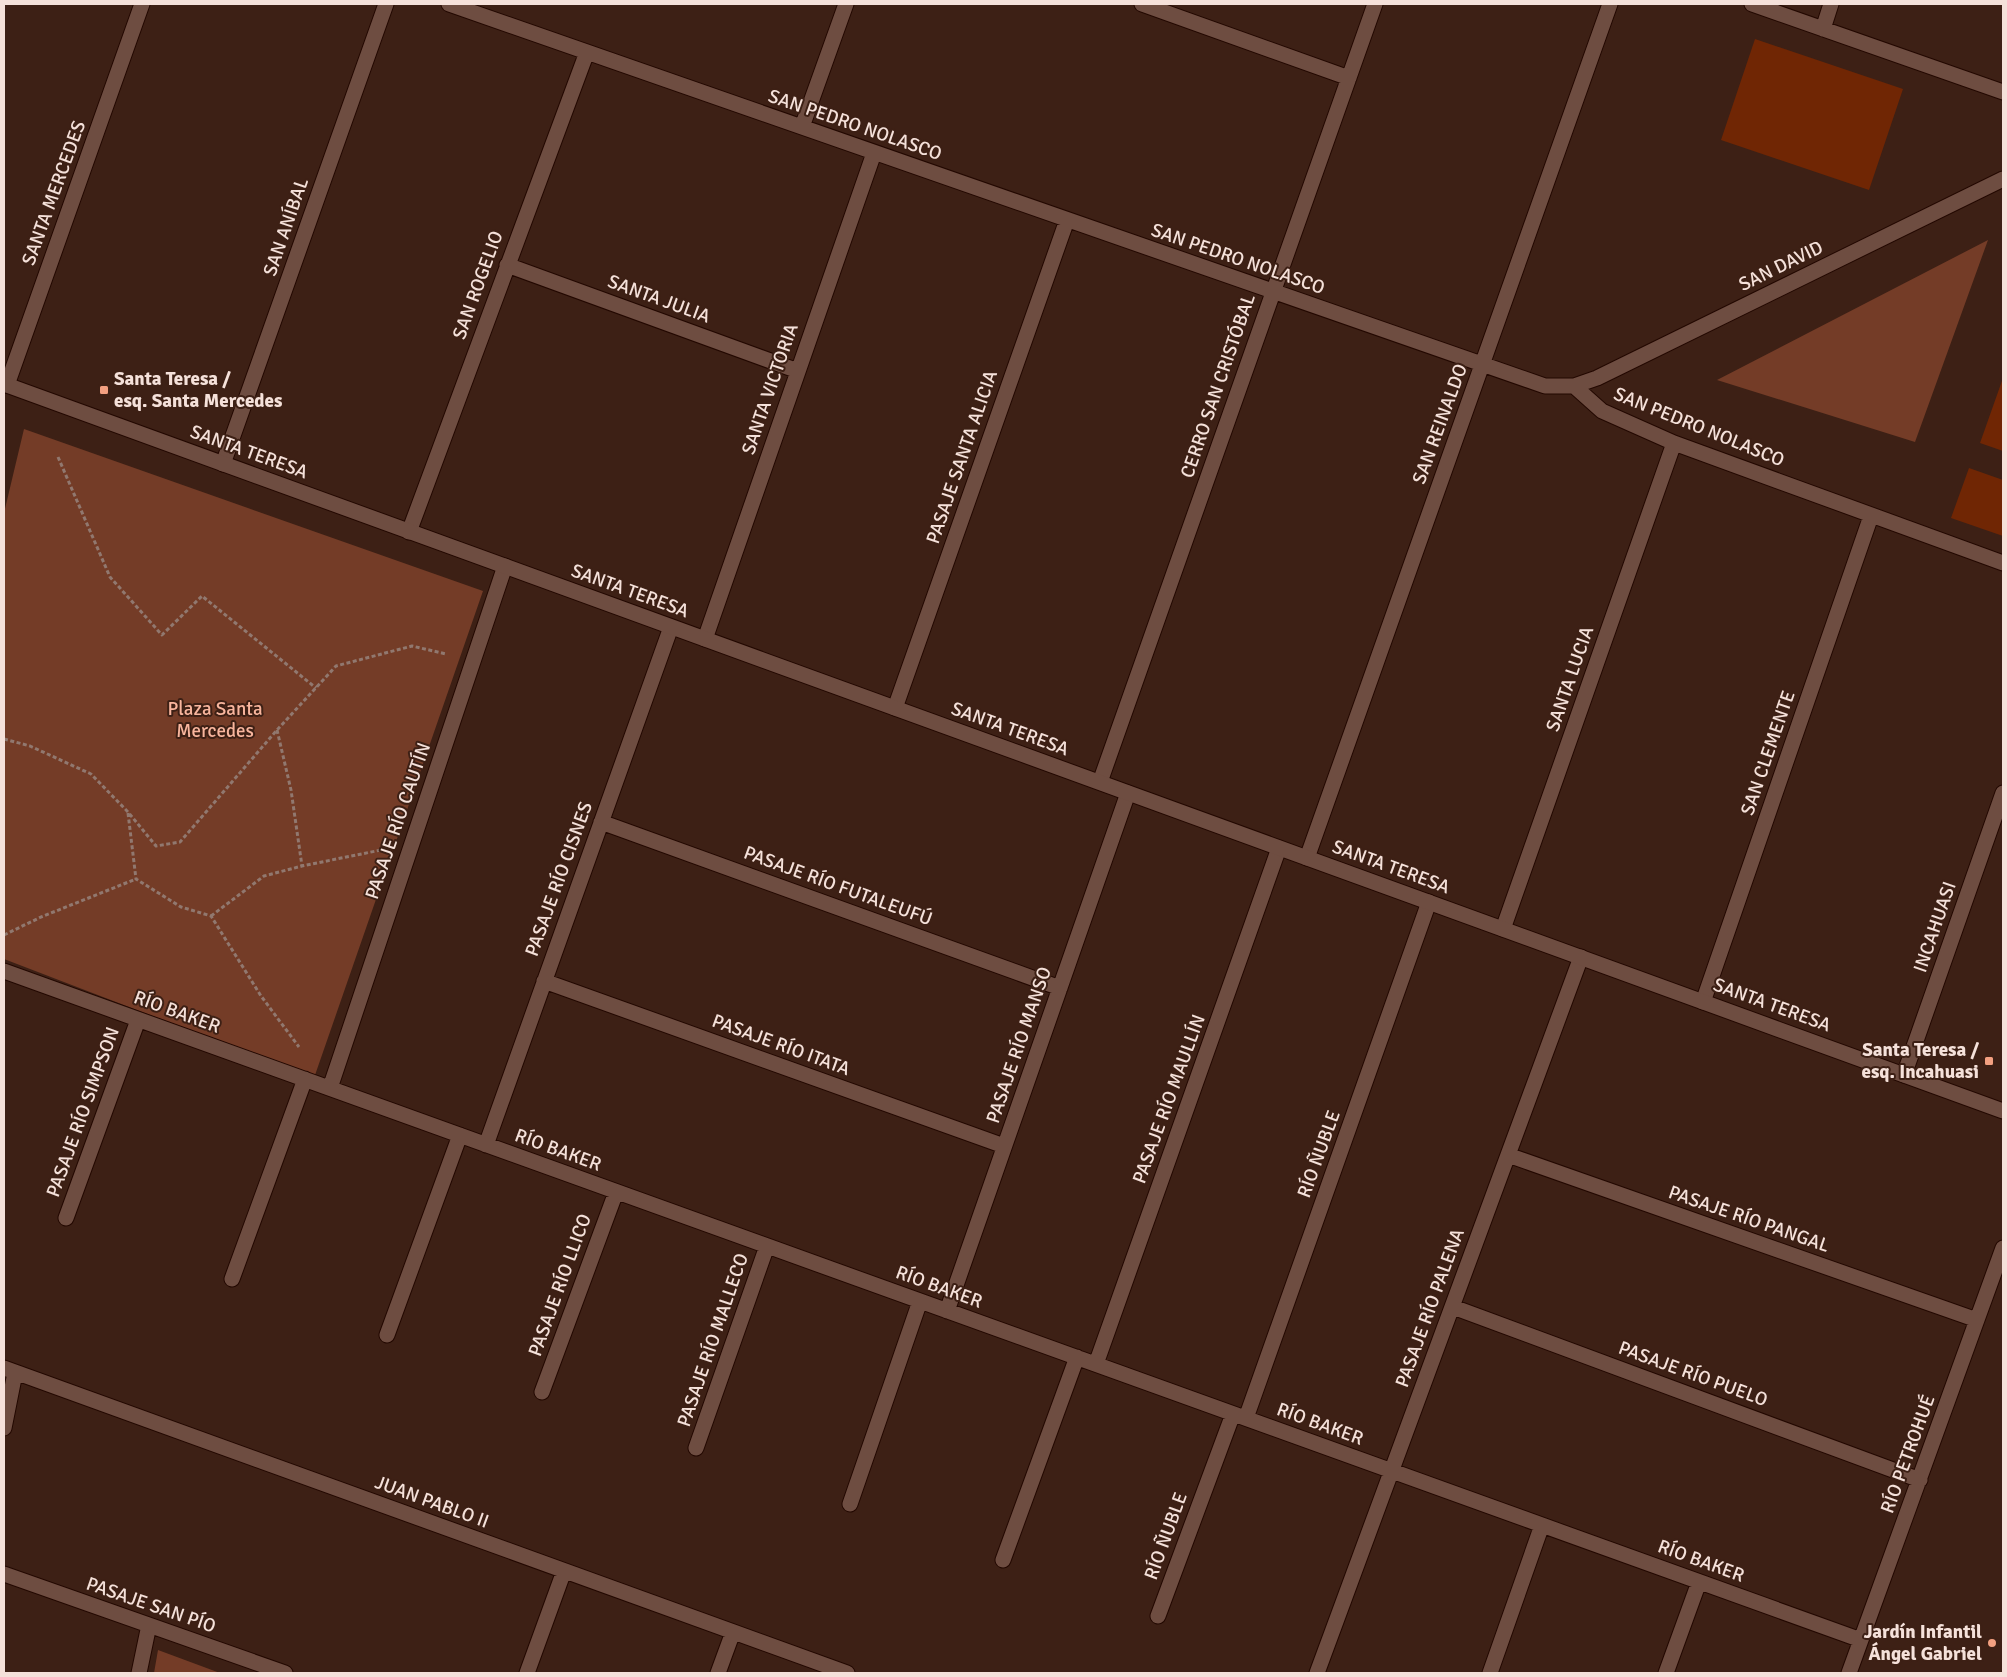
<svg xmlns="http://www.w3.org/2000/svg" width="2007" height="1677" viewBox="0 0 2007 1677" font-family="Signika,sans-serif">
	<style>
		.green { fill: #743c27 }
		.building { fill: #702604 }
		.lines { fill: none; stroke-linecap: round; stroke-linejoin: round }
		.minor-casing { stroke: #230801; stroke-width: 17 }
		.tertiary-casing { stroke: #230801; stroke-width: 17 }
		.path { stroke: #91786f; stroke-width: 3; stroke-dasharray: 4 2.5; stroke-linecap: butt }
		.minor { stroke: #6e4d41; stroke-width: 15 }
		.tertiary { stroke: #6e4d41; stroke-width: 15 }
		.poi-dot { fill: #f3a081; stroke: #3d2015; stroke-width: 2 }
		.labels { text-anchor: middle; dominant-baseline: central; stroke-width: 4; stroke-linejoin: round; paint-order: stroke }
		.street-label { font-size: 19px; fill: #f5e1da; stroke: #3d2015 }
		.poi-label { font-size: 19px; font-weight: bold; fill: #f5e1da; stroke: #3d2015; text-anchor: end }
		.park-label { font-size: 19px; fill: #f9b69e; stroke: #3d2015 }
	</style>
	<rect width="100%" height="100%" fill="#3d2015"/>
	<path class="green" d="M1988,240L1915,442L1717,380Z
		M24,429L483,591L314,1078L4,959V513Z
		M158,1650L220,1673H154Z"/>
	<path class="building" d="M1755,39L1903,89L1869,190L1721,140Z
		M2003,378V451L1980,443Z
		M1969,468L2003,480V536L1951,518Z"/>
	<g class="lines">
		<g class="minor-casing">
			<path id="minor" d="M449,4L1545,386H1574L1597,378L2003,179
				M1142,4L1349,78
				M1752,4L2003,92
				M1823,29L1831,4
				M802,127L846,4
				M507,265L798,371
				M7,385L142,4
				M1574,386L1602,411L1674,443L2003,563
				M223,464L386,4
				M409,532L587,52
				M705,639L874,153
				M895,708L1067,220
				M1100,782L1375,4
				M601,822L1060,988
				M1307,858L1610,4
				M1503,929L1674,443
				M4,971L1861,1640
				M544,981L1004,1146
				M1703,1002L1871,516
				M1904,1075L2003,793
				M330,1088L505,566
				M486,1145L671,627
				M1508,1155L1977,1320
				M66,1218L138,1020
				M232,1279L305,1079
				M1453,1307L1920,1480
				M947,1311L1128,793
				M387,1335L460,1135
				M1096,1364L1279,848
				M4,1368L847,1673
				M542,1392L616,1192
				M1246,1418L1429,902
				M4,1428L15,1373
				M696,1448L767,1246
				M850,1504L920,1301
				M1003,1560L1077,1357
				M4,1574L285,1673
				M1158,1616L1233,1414
				M139,1673L149,1625
				M527,1673L564,1571
				M718,1673L733,1632
				M1317,1673L1581,957
				M1490,1673L1542,1525
				M1666,1673L1699,1582
				M1849,1673L2003,1248"/>
		</g>
		<g class="tertiary-casing">
			<path id="tertiary" d="M4,384L2003,1111"/>
		</g>
		<path class="path" d="M58,457L110,577L162,635L202,596L316,688
			M277,730L291,790L302,866
			M4,739L30,746L91,774L128,812L156,846L180,842L277,730L336,666L412,646L446,654
			M128,813L136,879L181,907L211,916L261,996L299,1047
			M211,916L264,876L302,866L381,850
			M4,935L41,917L136,879"/>
		<use href="#minor" class="minor"/>
		<use href="#tertiary" class="tertiary"/>
	</g>
	<g class="poi-dot">
		<rect x="99" y="385" width="10" height="10" rx="2.5"/>
		<rect x="1984" y="1056" width="10" height="10" rx="2.5"/>
		<circle cx="1992" cy="1643" r="5"/>
	</g>
	<g class="labels">
		<g class="street-label">
			<text transform="translate(855 125) rotate(19)">SAN PEDRO NOLASCO</text>
			<text transform="translate(54 193) rotate(-70)">SANTA MERCEDES</text>
			<text transform="translate(286 227) rotate(-71)">SAN ANÍBAL</text>
			<text transform="translate(1238 259) rotate(19)">SAN PEDRO NOLASCO</text>
			<text transform="translate(1781 266) rotate(-26)">SAN DAVID</text>
			<text transform="translate(478 285) rotate(-70)">SAN ROGELIO</text>
			<text transform="translate(659 299) rotate(20)">SANTA JULIA</text>
			<text transform="translate(1218 386) rotate(-71)">CERRO SAN CRISTÓBAL</text>
			<text transform="translate(770 389) rotate(-71)">SANTA VICTORIA</text>
			<text transform="translate(1440 424) rotate(-70)">SAN REINALDO</text>
			<text transform="translate(1699 427) rotate(22)">SAN PEDRO NOLASCO</text>
			<text transform="translate(249 452) rotate(20)">SANTA TERESA</text>
			<text transform="translate(962 457) rotate(-71)">PASAJE SANTA ALICIA</text>
			<text transform="translate(630 591) rotate(20)">SANTA TERESA</text>
			<text transform="translate(1570 679) rotate(-71)">SANTA LUCIA</text>
			<text transform="translate(1010 729) rotate(20)">SANTA TERESA</text>
			<text transform="translate(1768 753) rotate(-71)">SAN CLEMENTE</text>
			<text transform="translate(398 821) rotate(-71)">PASAJE RÍO CAUTÍN</text>
			<text transform="translate(1391 867) rotate(20)">SANTA TERESA</text>
			<text transform="translate(559 879) rotate(-70)">PASAJE RÍO CISNES</text>
			<text transform="translate(838 886) rotate(20)">PASAJE RÍO FUTALEUFÚ</text>
			<text transform="translate(1935 927) rotate(-71)">INCAHUASI</text>
			<text transform="translate(1772 1005) rotate(20)">SANTA TERESA</text>
			<text transform="translate(177 1012) rotate(20)">RÍO BAKER</text>
			<text transform="translate(781 1045) rotate(20)">PASAJE RÍO ITATA</text>
			<text transform="translate(1019 1045) rotate(-71)">PASAJE RÍO MANSO</text>
			<text transform="translate(1169 1099) rotate(-70)">PASAJE RÍO MAULLÍN</text>
			<text transform="translate(83 1112) rotate(-70)">PASAJE RÍO SIMPSON</text>
			<text transform="translate(558 1150) rotate(20)">RÍO BAKER</text>
			<text transform="translate(1319 1154) rotate(-70)">RÍO ÑUBLE</text>
			<text transform="translate(1749 1219) rotate(19)">PASAJE RÍO PANGAL</text>
			<text transform="translate(560 1285) rotate(-70)">PASAJE RÍO LLICO</text>
			<text transform="translate(939 1287) rotate(20)">RÍO BAKER</text>
			<text transform="translate(1430 1308) rotate(-70)">PASAJE RÍO PALENA</text>
			<text transform="translate(713 1340) rotate(-71)">PASAJE RÍO MALLECO</text>
			<text transform="translate(1693 1374) rotate(20)">PASAJE RÍO PUELO</text>
			<text transform="translate(1320 1424) rotate(20)">RÍO BAKER</text>
			<text transform="translate(1908 1454) rotate(-70)">RÍO PETROHUÉ</text>
			<text transform="translate(432 1502) rotate(20)">JUAN PABLO II</text>
			<text transform="translate(1166 1536) rotate(-70)">RÍO ÑUBLE</text>
			<text transform="translate(1701 1561) rotate(20)">RÍO BAKER</text>
			<text transform="translate(151 1605) rotate(19)">PASAJE SAN PÍO</text>
		</g>
		<g class="poi-label">
			<text x="114" y="379" text-anchor="start">Santa Teresa /<tspan x="114" dy="22">esq. Santa Mercedes</tspan></text>
			<text x="1979" y="1050">Santa Teresa /<tspan x="1979" dy="22">esq. Incahuasi</tspan></text>
			<text x="1982" y="1632">Jardín Infantil<tspan x="1982" dy="22">Ángel Gabriel</tspan></text>
		</g>
		<g class="park-label">
			<text x="215" y="709">Plaza Santa<tspan x="215" dy="22">Mercedes</tspan></text>
		</g>
	</g>
	<rect width="2007" height="1677" fill="none" stroke="#f5e1da" stroke-width="10"/>
</svg>
